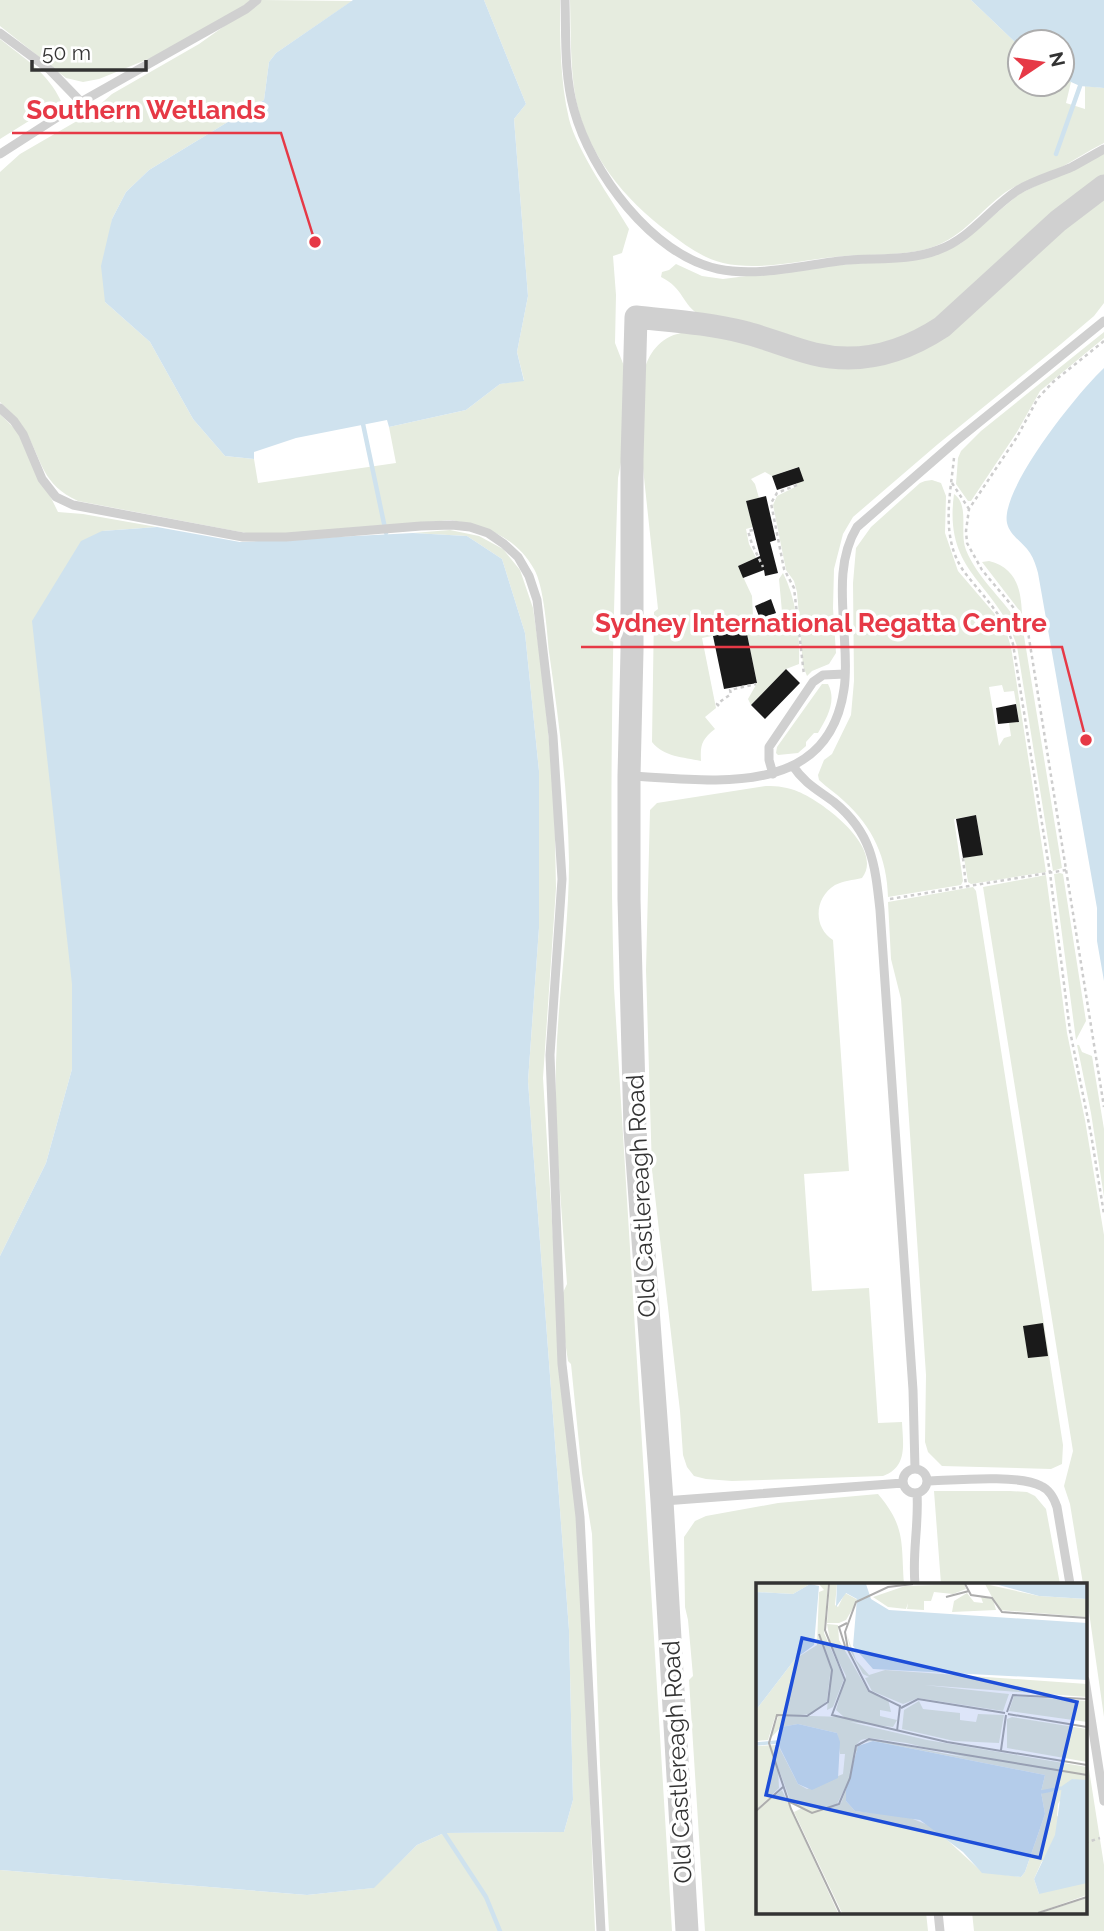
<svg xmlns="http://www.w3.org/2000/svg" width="1104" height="1931" viewBox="0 0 1104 1931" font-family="Raleway,sans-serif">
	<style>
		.green { fill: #e6ecdf; fill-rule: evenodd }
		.water { fill: #cfe2ee }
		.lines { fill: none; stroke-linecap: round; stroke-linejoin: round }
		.stream { stroke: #cfe2ee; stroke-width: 4.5 }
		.building { fill: #1a1a1a }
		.path { stroke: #cdcdcd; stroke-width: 2.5; stroke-dasharray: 3.5 3.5; stroke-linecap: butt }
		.service { stroke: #d0d0d0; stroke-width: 9 }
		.tertiary { stroke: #d0d0d0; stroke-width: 23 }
		.labels { text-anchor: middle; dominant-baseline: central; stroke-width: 7; stroke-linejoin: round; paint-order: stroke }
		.street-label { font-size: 24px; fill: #333; stroke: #fff }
		.inset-river { fill: none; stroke: #cfe2ee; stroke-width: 3.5 }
		.inset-road { fill: none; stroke: #adadad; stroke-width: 2 }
		.view { fill: #1d4ed8; fill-opacity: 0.15; stroke: #1d4ed8; stroke-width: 3.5 }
		.inset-edge { fill: none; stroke: #333; stroke-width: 3.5 }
		.leader { fill: none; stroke: #e63946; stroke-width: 2.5 }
		.callout-dot { fill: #e63946; stroke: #fff; stroke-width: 2.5 }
		.callout-label { font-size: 26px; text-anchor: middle; font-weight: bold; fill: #e63946; stroke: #fff; stroke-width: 7; stroke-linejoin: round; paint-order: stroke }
	</style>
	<rect width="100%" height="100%" fill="#fff"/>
	<path class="green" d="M0,0H251L215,27L168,51L99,79L83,82L66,78L0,26Z
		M261,0L352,1L276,53L269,62L264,100L149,170L126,192L112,219L105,302L150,342L193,419L225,456L254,459L258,483L396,463L389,427L466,410L500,384L524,380L517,352L528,296L514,119L526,104L484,0H560C560,39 560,81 569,119C577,151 612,200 629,229L622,253L613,256L616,295L615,343L624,366L645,368C651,347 667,333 689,332L885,361L1104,196V303L1094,316L1061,344L938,444L853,517L843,534L834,569L833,608L836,653L829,664L812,671L807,676L803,666L797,592L794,581L786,570L773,505L777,496L797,486V483L803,480L798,467L772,476L765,472L751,479L755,484L759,498L746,501L753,527L746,529L749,544L762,569L751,560L738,566L752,596L753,616L758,623L776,618L782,612L779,579L783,573C797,600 800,635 799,664L786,669L751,705L748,699L757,683L746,629L702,638L716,708L705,717L715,729C702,739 700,745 701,761C683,757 664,757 652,742L654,612L658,609L643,468L622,457L618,478C612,648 609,817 614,988L672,1931H609L600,1765L592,1534L582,1473L571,1364L568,1361L559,1301L567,1284C562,1211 554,1136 556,1063C558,996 569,929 569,862C568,792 559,721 549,652C547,631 544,586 534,569C516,537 486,526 451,520L299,533H246L78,501C42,484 43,463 26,432C20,420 9,411 0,402V172L20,154L89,114L112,94L199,44Z
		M570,0H971L1020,47V84H1062V78L1071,82L1066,103L1085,109V86L1104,88V143C1088,151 1073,161 1058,169C1042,177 1024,180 1009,190C984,206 967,233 938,245C907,258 867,253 834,257C797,261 759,271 723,263C702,258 685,245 668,232C625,200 587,154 576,100C570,68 571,33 570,0Z
		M0,39C24,58 48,73 61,101L0,139Z
		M1104,153V177L948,312L898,342L834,350L700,315C682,305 684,288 661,277L662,272L669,270L676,264L702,276L723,279L823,266L921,259L960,244L1019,194Z
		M1104,332V338L1040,391L1017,432L971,501H968L956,484L958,458L961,451L981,431Z
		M0,414L19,433L58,512L83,514L157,527L102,531L72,984V1069L46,1163L0,1256Z
		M925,481L932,480L941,483L946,496L945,533L958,571L994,613L1007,634L1011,647L1046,872L971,884L968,882L964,858L983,854L976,815L954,819L963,881L961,885L888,897C887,858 873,827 844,801C836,793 827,788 819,780L818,775L824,760L832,754L851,715L854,681L853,583L856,548L871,527L920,483ZM1002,685L1004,692L1014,691L1019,721L1009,723L1011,736L1004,738L999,746L989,687Z
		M954,494C970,505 959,533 966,550C978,580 1007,602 1023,630L1062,868L1053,871L1017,646C997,581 943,575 954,494Z
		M450,530L479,536L503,549L520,570L533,608L542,671L554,791L556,888L543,1078L562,1380L576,1515L585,1671L595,1931H0V1870L307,1895L373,1888L417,1845L444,1833L564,1832L573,1800L569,1630L528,1081L539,928V771L525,633L502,559L467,536L413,533Z
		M989,561C1016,568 1021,588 1022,614L982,562Z
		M822,684H828C837,701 827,718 818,733H814L806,742V746L798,753L778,755L776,753L777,747Z
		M766,786C778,786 788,787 799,792C823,802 885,848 862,878C853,880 843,881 835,885C814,898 813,927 833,940L849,1171L804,1174L812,1291L869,1288L878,1423L902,1422C903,1444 908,1467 883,1476L732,1481L706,1479L694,1476L687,1467L683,1455L680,1411L652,1170L646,970L650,810L657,803Z
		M1060,873L1063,874L1086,1021L1076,1040L1054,874Z
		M1046,875L1067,1033L1085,1120L1104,1235V1717L1085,1584H1083L1070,1504L1064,1486L1073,1451L983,887Z
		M973,887L976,891L1063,1445L1062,1464L1051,1469L942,1466L928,1452L925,1442L926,1375L901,999L891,959L888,902Z
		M1077,1045H1079L1082,1052L1092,1056L1104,1129V1197L1091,1113Z
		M934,1491H1010L1027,1492L1035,1496L1046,1509L1060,1584H941Z
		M878,1494C906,1527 901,1543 904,1584H758V1912H926L928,1931H705L689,1680L693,1676L688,1620L685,1607L684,1537L695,1521L706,1516L778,1503Z
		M1085,1744L1104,1865V1931H974L972,1912H1085Z"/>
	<path class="water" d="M353,0H484L526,104L514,119L528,296L517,352L524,381L500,384L466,410L389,427L387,420L296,438L254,452V459L225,456L193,419L150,342L105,302L101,266L112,219L126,192L149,170L264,100L269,62L276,53Z
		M971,0H1104V88L1080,86L1062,78V42H1020V47Z
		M1104,368V981L1097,941V908L1038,573C1036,566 1034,559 1030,553C1023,542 1010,536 1007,523C1000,489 1079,391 1104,368Z
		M157,527L240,542L413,533L467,536L502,559L525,633L539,771V928L528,1081L569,1630L573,1800L564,1832L444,1833L417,1845L374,1888L307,1895L0,1870V1256L46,1163L72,1069V984L32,621L81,541L102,531Z"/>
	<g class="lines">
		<path class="stream" d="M1056,154L1080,86
			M363,424L386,533
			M444,1833L486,1897L500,1931"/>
	</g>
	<path class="building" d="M799,467L804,481L777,490L772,476Z
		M766,496L776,540L770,542L778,573L765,576L764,570L743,578L738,566L760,556L746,501Z
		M771,599L776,613L760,619L755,606Z
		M746,629L757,683L724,689L713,636Z
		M786,669L800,683L765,719L751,705Z
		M1016,704L1019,722L998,724L996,708Z
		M976,815L983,855L963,858L956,819Z
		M1043,1323L1048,1356L1028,1358L1023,1326Z"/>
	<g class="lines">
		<path class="path" d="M1104,341L1053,382L1038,398L1017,437L969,509L966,531L967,543L982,570L1013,607L1028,632L1104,1107
			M954,458C950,497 940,539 965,573C983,596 1004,616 1013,644L1050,873L1070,1031L1091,1134L1104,1214
			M952,483L969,509
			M797,485L777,493L771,503L784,569L794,588L804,675
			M753,530L748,531L752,544L763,567
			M719,706L717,704L731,694L730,690L756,684
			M963,858L966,886
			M890,899L1066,870
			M1085,1843L1100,1838"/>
		<path class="service" d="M565,0C566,36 564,75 574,110C591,172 652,255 718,269C757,277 800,266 839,261C871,257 907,262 938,250C970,239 990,208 1018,190C1035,180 1054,175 1072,167C1083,161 1093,155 1104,149
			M0,33L50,70L81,102
			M0,154L81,102L246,9L257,0
			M0,408L14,421L23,434L42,479L56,497L73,505L243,537H286L421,526L452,525L470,527L488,533L504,544L518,557L529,576L537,600L553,736L562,879L550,1055L562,1364L580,1517L601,1931
			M793,766C804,783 818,790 834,802C872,833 875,864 880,910L913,1390L915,1469
			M773,774L769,760V747L813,682L823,675L845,674
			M630,776C712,780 828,800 844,689C847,670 845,650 844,631C842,596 838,558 857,527L956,441L1104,321
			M903 1481a12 12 0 1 1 24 0a12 12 0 1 1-24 0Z
			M927,1481C955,1480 1018,1474 1041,1486C1050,1490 1054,1498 1057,1507L1070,1584
			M664,1501L903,1483
			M915,1584C912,1553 919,1525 917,1493
			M1085,1680L1104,1801
			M938,1912L940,1931"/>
		<path class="tertiary" d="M687,1931L662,1501L635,1130L629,899V776L632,651V459L636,317C672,321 708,323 743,332C767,338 790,348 814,354C860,365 904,352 942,327L1058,221L1104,186"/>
	</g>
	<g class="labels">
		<g class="street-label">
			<text transform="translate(641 1196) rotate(-93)">Old Castlereagh Road</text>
			<text transform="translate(677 1762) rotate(-93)">Old Castlereagh Road</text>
		</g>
	</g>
	<g transform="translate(756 1583)">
		<rect width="331" height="331" fill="#fff"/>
		<path d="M0,1H54L37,11L0,9ZM63,1H72L68,50L88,96L77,124L71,127L75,84L71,118L56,131L19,134L12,157L0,158V127L39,76L61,62L63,9L68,7ZM74,1H81L79,22L82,24L89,10L102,17L90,37L83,40H71ZM208,1L210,6L197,11L178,9L175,18H168V27L151,26L152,20L150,26L132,24L117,14L149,3ZM229,1L283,13L331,16V34L243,27ZM211,10L218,19L227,20L225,14L237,16L240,27L196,29L198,18ZM71,41L82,42L83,57L112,108L132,116L135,129L124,127V133L141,137L137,144L94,139L171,157L331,184V201L317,196L302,221L301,233L324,245L322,261L331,249V312L280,330H86L38,229L46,225L34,217L22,184L23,205L0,227V163L22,162L42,201L51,206L87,191L89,171H84L81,150L42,141L25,144L13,157L23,132L88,134L80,127L90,93L75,63ZM114,155L151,160L212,175L114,156L105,159L100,166L99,171L106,159L117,158L289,192L285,209L289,231L269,289L265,294L226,289L177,244L152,234L99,228L90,218V207L85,220L81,221L94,195L100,162L105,157ZM311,274L324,282L323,293L330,297L319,301L296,299L283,311L278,296L286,278L303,279ZM91,52L100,77L113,92L129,87L331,101V114L168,102L253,111L247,128L162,115L147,121L116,108L109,95L113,94L107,91L95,69ZM258,113L331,118V139L253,128ZM163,118L167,126L204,130V137L220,139L222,131L248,132L243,160L198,158L146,146L148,127ZM256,134L331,146V179L251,165V136ZM26,207L82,330H0V228ZM331,315V330H285Z" fill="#e6ecdf" fill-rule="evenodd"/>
		<path d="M54,1L63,3L58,62L39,76L0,127V9L37,11ZM81,1H110L115,16L133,27L331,40V97L117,86L97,63L101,16L90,10L80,24ZM239,1H331V16L283,13ZM42,141L81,150L84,159L82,195L56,207L42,201L21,159L25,144ZM117,158L289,192L285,209L289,231L269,289L265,294L226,290L207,269L164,237L99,228L90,218V207L102,163ZM316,196L331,197V300L283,311L278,296L299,252L306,203Z" fill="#cfe2ee"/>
		<path class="inset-river" d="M0,161L21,159M285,209L306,205"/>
		<path class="inset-road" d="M73,1L69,47L89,97L76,132L191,159L331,182M209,1L215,12L236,15L246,29L331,35M190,14L213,8M63,51L76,87L72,119L51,133L21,132L13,160L35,226L84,330M89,63L83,44L91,40M145,125L162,116L249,130M251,129L257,112L331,116M252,131L331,144M141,148L144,123L113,108L92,67L89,49L100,19L132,4L157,1M245,167L250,132M32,218L56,230L83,221L94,195L100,163L113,156L331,192M0,228L27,204M282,330L331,314"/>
		<path class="view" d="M46,55L321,119L284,275L10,212Z"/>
		<rect width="331" height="331" class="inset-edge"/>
	</g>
	<path class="leader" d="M315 242L281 133H12M1086 740L1062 647H581"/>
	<g class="callout-dot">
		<circle cx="315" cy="242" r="7"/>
		<circle cx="1086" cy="740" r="7"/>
	</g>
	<g class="callout-label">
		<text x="146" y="119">Southern Wetlands</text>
		<text x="821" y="632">Sydney International Regatta Centre</text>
	</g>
	<g transform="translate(1041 63) rotate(77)"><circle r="33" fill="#ffffff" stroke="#adadad" stroke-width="2"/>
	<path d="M0-5L12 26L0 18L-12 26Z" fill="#e63946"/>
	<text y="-10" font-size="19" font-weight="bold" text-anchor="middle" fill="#333333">N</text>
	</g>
	<path d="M32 60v10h114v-10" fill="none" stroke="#333333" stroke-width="3.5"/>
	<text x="42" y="60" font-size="21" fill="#333333" stroke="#ffffff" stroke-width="5" paint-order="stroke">50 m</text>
</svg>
